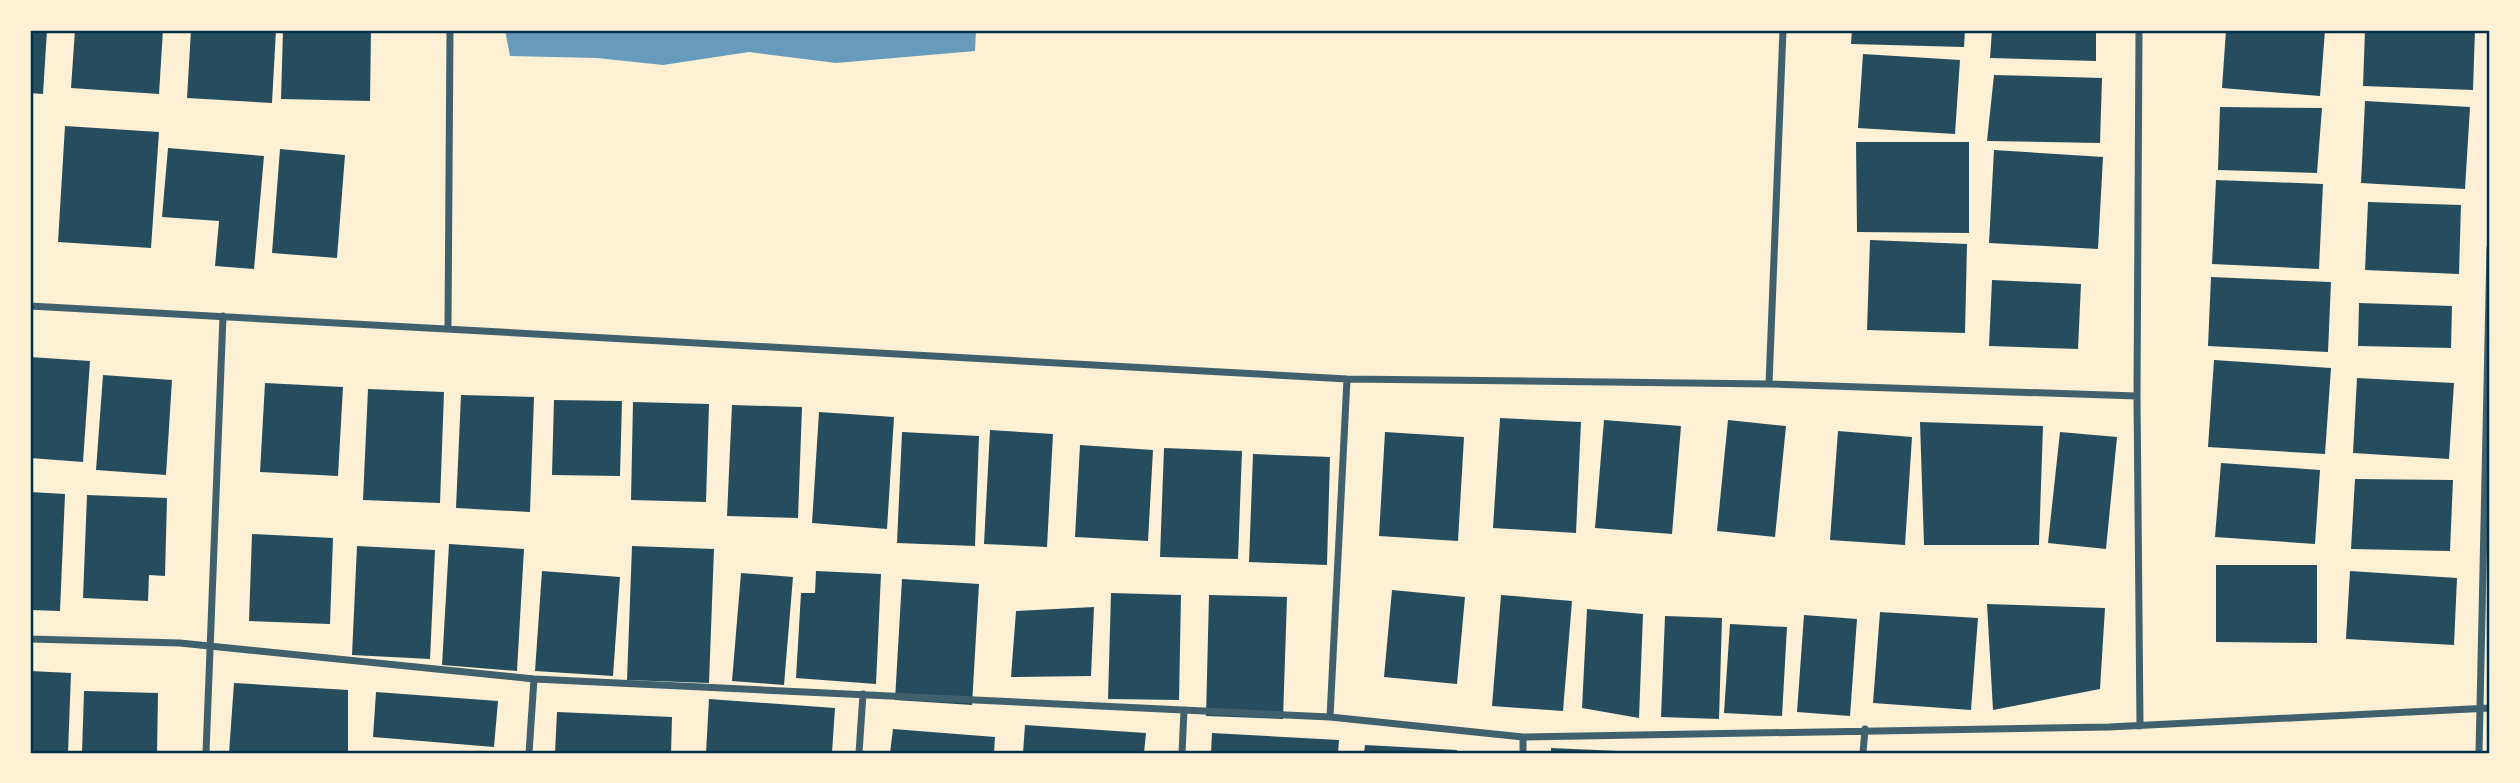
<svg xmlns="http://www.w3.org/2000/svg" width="2520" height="783" viewBox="0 0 2520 783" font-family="Barlow,sans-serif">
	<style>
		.water { fill: #669bbc }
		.building { fill: #264d5e }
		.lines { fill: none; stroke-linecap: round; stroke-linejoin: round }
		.minor { stroke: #3f606c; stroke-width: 7 }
		.neatline { fill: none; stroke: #003049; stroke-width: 2.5 }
	</style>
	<rect width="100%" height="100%" fill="#fdf0d5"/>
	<path class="water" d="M505,30H976L975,51L836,63L749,52L663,65L597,58L510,56Z"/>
	<path class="building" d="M30,30H47L43,94L30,93Z
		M75,30H163L159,94L71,88Z
		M191,30H276L272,103L187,98Z
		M283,30H371L370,101L281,99Z
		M1852,30H1965L1964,47L1851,44Z
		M1992,30H2096V61L1990,58Z
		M2226,30H2325L2320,96L2222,88Z
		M2365,30H2475L2473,90L2363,86Z
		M1863,54L1960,60L1955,134L1858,128Z
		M1994,75L2102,78L2100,143L1987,141Z
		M2365,101L2470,107L2465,189L2361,183Z
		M2220,107L2322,108L2317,173L2218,170Z
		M65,126L159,132L151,248L58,242Z
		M1856,142H1969V233L1857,232Z
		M168,148L264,156L254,269L215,266L219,221L162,217Z
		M280,149L345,155L337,258L272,253Z
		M1994,150L2103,157L2098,249L1989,243Z
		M2216,180L2323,184L2319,269L2212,264Z
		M2368,202L2461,205L2459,274L2365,270Z
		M1870,240L1967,244L1965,333L1867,330Z
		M2211,277L2331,282L2328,352L2208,346Z
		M1992,280L2081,284L2078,349L1989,346Z
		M2359,303L2452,306L2451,348L2358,346Z
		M30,357L90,361L83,462L30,458Z
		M2214,360L2331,368L2325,454L2208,447Z
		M103,375L172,380L166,475L96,470Z
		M2357,378L2454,383L2449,459L2353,453Z
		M265,383L343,387L338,476L260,472Z
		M368,389L444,392L440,503L363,500Z
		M461,395L534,397L530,512L456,508Z
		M554,400L622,401L620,476L552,475Z
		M633,402L709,404L706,502L631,500Z
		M732,405L802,407L798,518L727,516Z
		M819,412L894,417L887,529L812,523Z
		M1500,418L1581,422L1576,533L1493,528Z
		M1604,420L1681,426L1672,534L1595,528Z
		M1728,420L1786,426L1775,537L1717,531Z
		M1920,422L2043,426L2039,545H1924Z
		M990,430L1053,434L1047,547L984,544Z
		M1838,431L1912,437L1905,545L1830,540Z
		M902,432L979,436L975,546L897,543Z
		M1385,432L1464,437L1458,541L1379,536Z
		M2060,432L2117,437L2106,549L2048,543Z
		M1080,445L1153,450L1148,541L1075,537Z
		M1164,448L1242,451L1238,559L1160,557Z
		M1253,454L1330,457L1327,565L1249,562Z
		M2221,463L2320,470L2315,544L2215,537Z
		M2355,479L2453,480L2450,551L2351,549Z
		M30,492L65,494L60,611L30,610Z
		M87,495L167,498L165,576L149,575L148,601L83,598Z
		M252,534L333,538L330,624L249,621Z
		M449,544L524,549L517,671L442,665Z
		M357,546L435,550L430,659L352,655Z
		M632,546L714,549L709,683L627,680Z
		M2216,565H2317V643L2216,642Z
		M542,571L620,577L613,676L535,671Z
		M816,571L881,574L876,684L796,678L801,593H815Z
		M2350,571L2457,578L2454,645L2346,639Z
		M741,573L793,577L784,685L732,681Z
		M902,579L979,584L972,705L895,700Z
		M1392,590L1465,597L1457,684L1384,677Z
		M1111,593L1181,595L1179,700L1108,699Z
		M1209,595L1287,597L1283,719L1206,716Z
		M1501,595L1572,601L1563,711L1492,706Z
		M1987,604L2105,608L2100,689L1993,710Z
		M1094,607L1091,676L1011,677L1016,611Z
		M1587,609L1643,614L1639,718L1582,708Z
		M1880,612L1978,618L1971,710L1873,703Z
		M1804,615L1857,619L1850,716L1797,712Z
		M1665,616L1722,618L1719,719L1661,717Z
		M1730,624L1787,627L1782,716L1724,713Z
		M30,671L71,673L68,753H30Z
		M234,683L348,690V753H229Z
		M84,691L158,693L157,753H82Z
		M376,692L498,701L494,747L373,737Z
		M709,699L835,708L832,753H706Z
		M557,712L672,717L671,753H555Z
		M1025,725L1146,733L1144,753H1023Z
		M893,729L995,737L994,753H890Z
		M1212,733L1339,740L1338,753H1211Z
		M1365,745L1457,750V753H1364Z
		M1551,748L1618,751V753H1551Z"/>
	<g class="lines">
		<path class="minor" d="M2139,30L2137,396L2140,726
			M30,306L1347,379L1769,384L2137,396
			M448,327L450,30
			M1769,384L1783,30
			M30,639L180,643L534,679L1330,717L1523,737L2109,727L2490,708
			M1330,717L1347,379
			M206,753L223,316
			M529,753L534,679
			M859,753L863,694
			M1182,753L1184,710
			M1523,753V737
			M1863,753L1865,729
			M2479,753L2490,248"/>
	</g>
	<rect width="2520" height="783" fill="none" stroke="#fdf0d5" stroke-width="63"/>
	<rect x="32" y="32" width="2456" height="720" class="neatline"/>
</svg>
